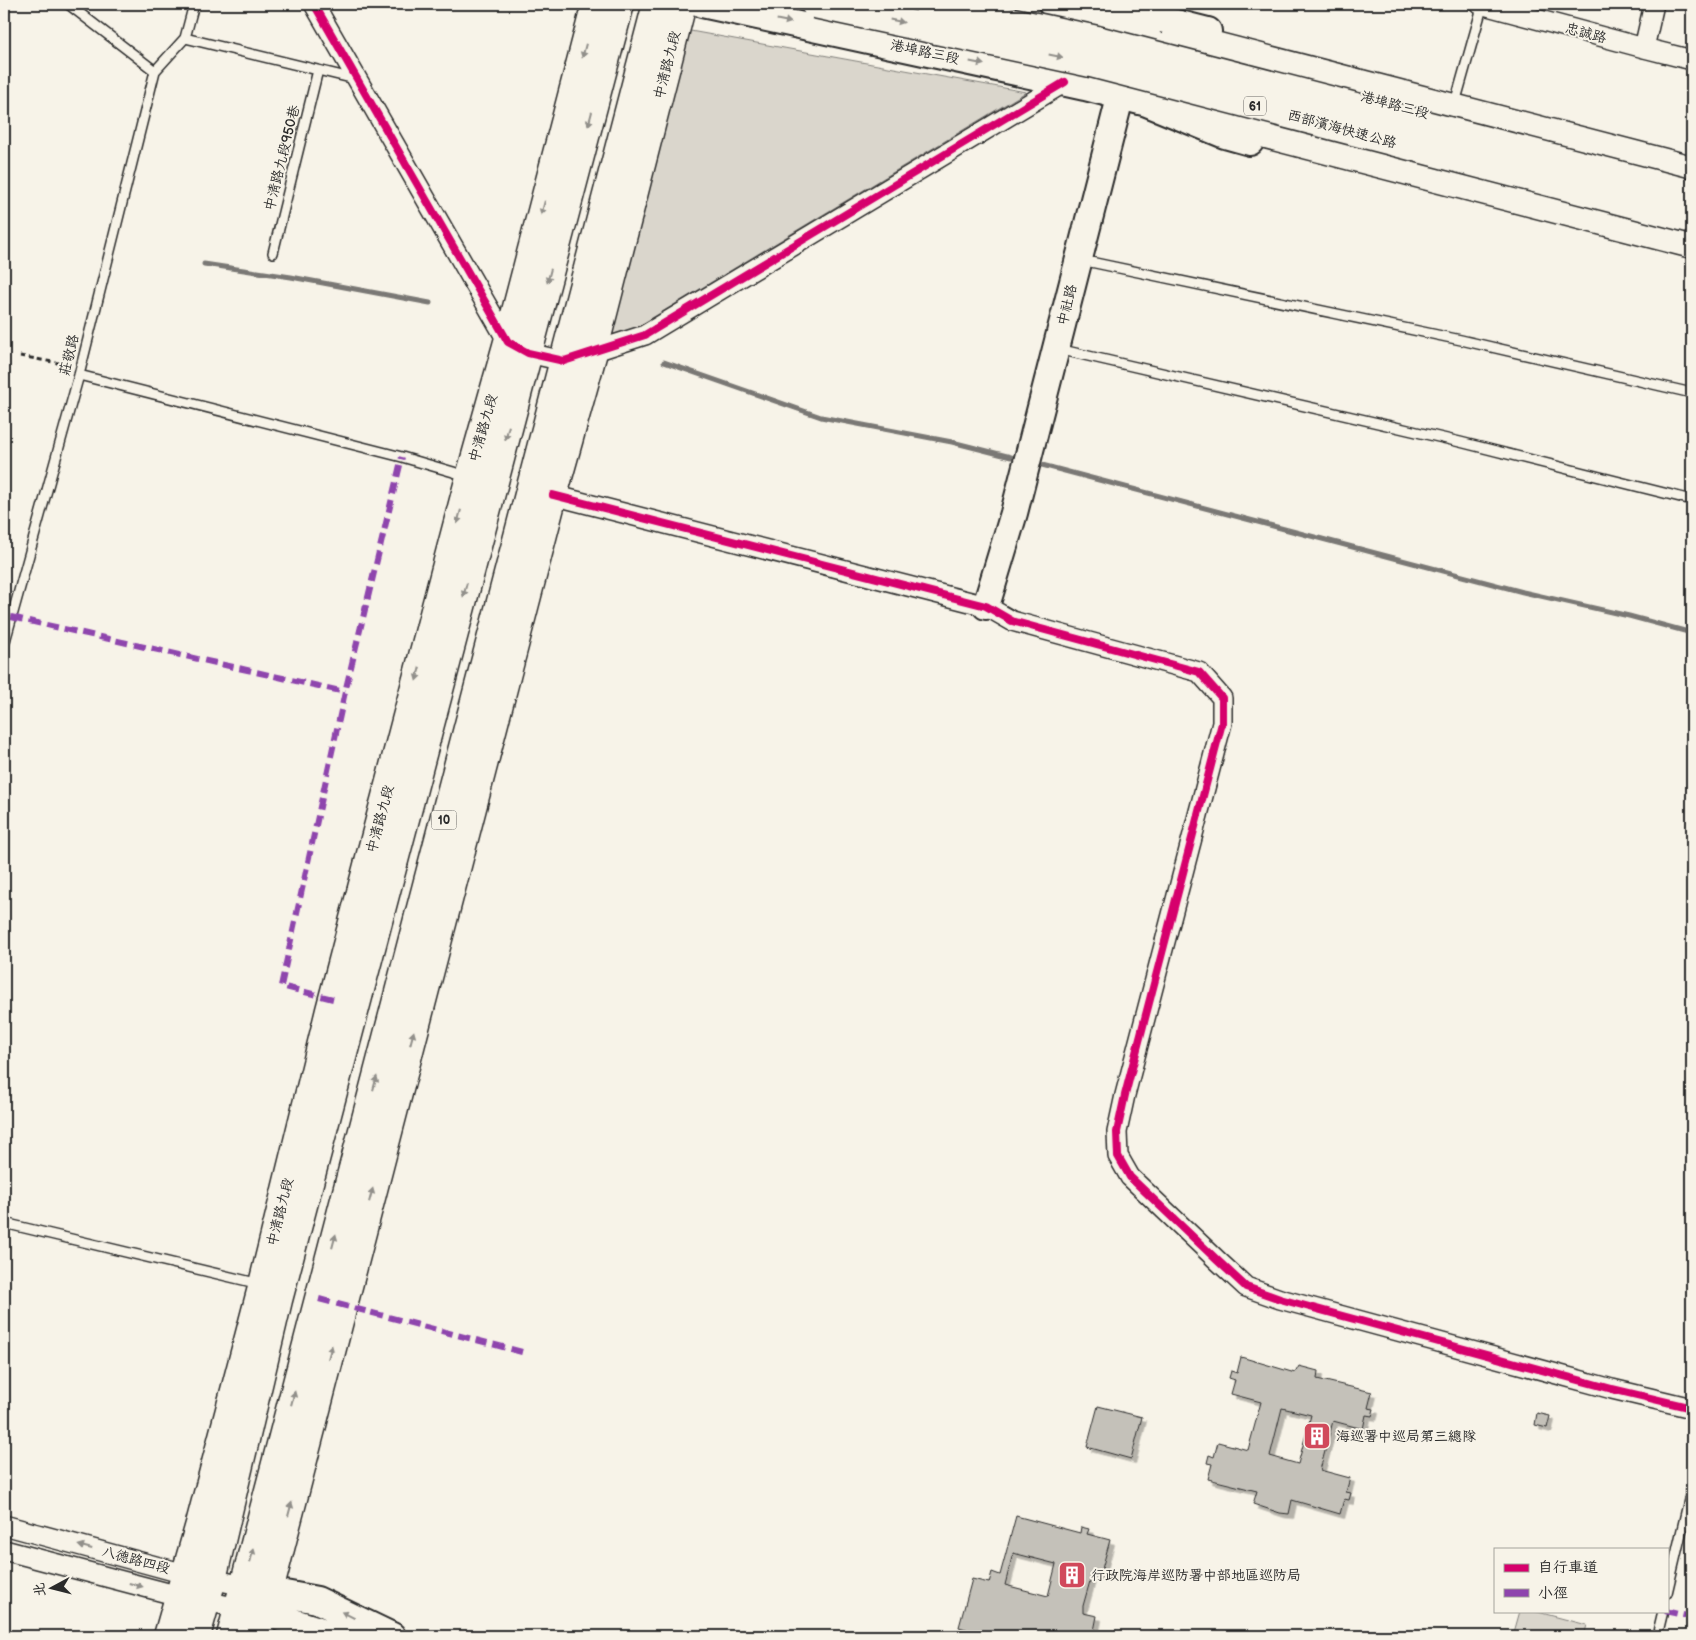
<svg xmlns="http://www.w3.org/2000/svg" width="1696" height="1640" viewBox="0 0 1696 1640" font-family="'Balsamiq Sans','LXGW WenKai TC',sans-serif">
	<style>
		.green { fill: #dad6cc; stroke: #82807c }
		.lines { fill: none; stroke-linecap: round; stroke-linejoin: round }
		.stream { stroke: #7a7874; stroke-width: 5 }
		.building { fill: #c4c1b9; stroke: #2b2b2b; fill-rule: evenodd; filter: url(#shadow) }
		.lane-casing { stroke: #2b2b2b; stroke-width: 12 }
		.street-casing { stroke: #2b2b2b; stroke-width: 22 }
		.secondary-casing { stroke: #2b2b2b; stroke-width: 30 }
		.primary-casing { stroke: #2b2b2b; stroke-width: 31 }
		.highway-casing { stroke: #2b2b2b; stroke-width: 31 }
		.path { stroke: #2b2b2b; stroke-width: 3; stroke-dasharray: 5 4; stroke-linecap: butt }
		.lane { stroke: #f7f3e8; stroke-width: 9 }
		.street { stroke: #f7f3e8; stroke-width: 19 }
		.secondary { stroke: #f7f3e8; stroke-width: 26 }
		.primary { stroke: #f7f3e8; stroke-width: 28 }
		.highway { stroke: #f7f3e8; stroke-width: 28 }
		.highway-bridge-casing { stroke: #2b2b2b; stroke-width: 31; stroke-linecap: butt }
		.highway-bridge { stroke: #f7f3e8; stroke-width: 28 }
		.quiet { stroke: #8e44ad; stroke-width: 6; stroke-dasharray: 12 6; stroke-linecap: butt }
		.cycleway-casing { stroke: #f7f3e8; stroke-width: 11 }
		.cycleway { stroke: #d6006c; stroke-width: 8 }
		.oneway { fill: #918f8a }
		.labels { text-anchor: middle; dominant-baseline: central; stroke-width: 4; stroke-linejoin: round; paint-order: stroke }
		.shield { fill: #f7f3e8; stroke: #686764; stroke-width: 1 }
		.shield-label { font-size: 12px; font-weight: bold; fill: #2b2b2b }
		.street-label { font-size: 14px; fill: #2b2b2b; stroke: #f7f3e8 }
		.poi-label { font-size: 14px; fill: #2b2b2b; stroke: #f7f3e8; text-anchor: start }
	</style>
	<defs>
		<filter id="shadow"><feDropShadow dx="4.5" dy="4.5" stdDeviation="0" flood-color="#0004"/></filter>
	</defs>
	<rect width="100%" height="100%" fill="#f7f3e8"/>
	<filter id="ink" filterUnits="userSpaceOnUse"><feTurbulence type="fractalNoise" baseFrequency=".02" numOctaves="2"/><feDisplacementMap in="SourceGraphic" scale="10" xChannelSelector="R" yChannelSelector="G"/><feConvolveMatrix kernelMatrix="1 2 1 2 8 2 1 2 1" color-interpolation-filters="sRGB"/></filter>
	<g filter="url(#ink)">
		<path class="green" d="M685,30L1026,92L604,347Z
			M1520,1611H1534L1587,1625L1584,1636H1513Z"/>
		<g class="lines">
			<path class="stream" d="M204,264L291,277L430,303
				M664,362L821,417L952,442L1011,457
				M1042,465L1523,592L1629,616L1692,633"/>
		</g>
		<path class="building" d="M1241,1357L1295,1373L1299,1366L1318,1371L1317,1379L1372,1392L1368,1408L1374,1409L1372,1416L1366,1415L1363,1429L1333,1421L1320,1470L1350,1478L1346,1492L1351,1493L1349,1500L1344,1499L1340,1514L1292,1500L1289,1514L1280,1513L1253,1504L1257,1491L1208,1479L1212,1464L1207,1463L1209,1455L1214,1457L1218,1442L1248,1450L1261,1402L1231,1394L1235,1380L1229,1378L1231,1371L1237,1373ZM1282,1408L1311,1415L1298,1464L1270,1456Z
			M1098,1406L1142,1417L1131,1459L1087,1447Z
			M1537,1413L1550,1416L1547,1428L1535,1425Z
			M1016,1516L1080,1533L1081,1527L1089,1529L1087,1534L1110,1540L1100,1576L1092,1574L1083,1606V1613L1097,1616L1093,1636H975L976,1632L959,1627L972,1579L989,1583L992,1572L1000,1575ZM1013,1553L1056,1564L1048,1596L1005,1585Z"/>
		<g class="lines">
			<g class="lane-casing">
				<path id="lane" d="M68,4L155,71
					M185,38L355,79
					M1457,96L1483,4
					M273,253L318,70
					M1081,260L1461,340L1692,393
					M1058,349L1460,442L1692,500
					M79,375L402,457L467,476
					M4,645L79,375L155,71L185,38L194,4
					M4,1223L260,1284
					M1667,1593L1692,1487
					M1657,1636L1663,1611"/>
			</g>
			<g class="street-casing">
				<path id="street" d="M314,4L508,342L528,353L564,361L645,335L1065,82
					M1480,4L1644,48L1692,60
					M1644,48L1654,4
					M553,495L986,606L1012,621L1199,672L1222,698V723L1125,1095L1117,1132L1118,1156L1130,1177L1217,1260L1246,1287L1280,1299L1612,1389L1692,1408
					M4,1525L185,1574L255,1588
					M4,1550L179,1596L250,1610"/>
			</g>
			<g class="secondary-casing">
				<path id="secondary" d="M702,4L1085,87L1147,103L1225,135L1250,142
					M1052,4L1091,12L1119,21
					M1124,15L1141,14L1208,31
					M1103,17L1135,37L1151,42
					M1175,106L1230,112L1255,118
					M986,606L1014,513L1144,4
					M269,1591L317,1600L392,1636
					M265,1613L337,1636"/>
			</g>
			<g class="primary-casing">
				<path id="primary" d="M168,1636L200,1524L263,1284L330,1010L470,477L508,342L596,4
					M196,1636L212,1579L278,1300L620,4
					M231,1636L657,4
					M258,1636L269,1591L553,495L593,352L682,4"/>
			</g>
			<g class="highway-casing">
				<path id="highway" d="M1176,36L1692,170
					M1227,124L1692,244"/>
			</g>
			<path class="path" d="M20,356L69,365"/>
			<use href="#lane" class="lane"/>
			<use href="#street" class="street"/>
			<use href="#secondary" class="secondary"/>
			<use href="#primary" class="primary"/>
			<use href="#highway" class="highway"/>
			<g class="highway-bridge-casing">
				<path id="highway-bridge" d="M815,4L1091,63L1692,219
					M928,4L1097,40L1692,194"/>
			</g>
			<use href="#highway-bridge" class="highway-bridge"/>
			<path class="quiet" d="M11,617L345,692
				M333,999L281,986L345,692L402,457
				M319,1299L522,1352
				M1665,1611L1692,1617"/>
			<g class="cycleway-casing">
				<path id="cycleway" d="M314,4L508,342L528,353L564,361L645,335L1065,82
					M553,495L986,606L1012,621L1199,672L1222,698V723L1125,1095L1117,1132L1118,1156L1130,1177L1217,1260L1246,1287L1280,1299L1612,1389L1692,1408"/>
			</g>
			<use href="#cycleway" class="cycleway"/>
		</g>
		<defs><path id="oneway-solid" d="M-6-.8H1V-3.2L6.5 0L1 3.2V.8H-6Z" transform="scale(1.25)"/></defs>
		<g class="oneway">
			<use href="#oneway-solid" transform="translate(784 21) rotate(12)"/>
			<use href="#oneway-solid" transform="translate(897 21) rotate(12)"/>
			<use href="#oneway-solid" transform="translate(584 51) rotate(105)"/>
			<use href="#oneway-solid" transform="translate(1056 56) rotate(12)"/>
			<use href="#oneway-solid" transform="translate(977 63) rotate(12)"/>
			<use href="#oneway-solid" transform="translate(590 119) rotate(105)"/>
			<use href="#oneway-solid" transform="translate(543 208) rotate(105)"/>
			<use href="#oneway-solid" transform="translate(549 276) rotate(105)"/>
			<use href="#oneway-solid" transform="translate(507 433) rotate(105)"/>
			<use href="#oneway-solid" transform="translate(459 517) rotate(105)"/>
			<use href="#oneway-solid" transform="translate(465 590) rotate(105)"/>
			<use href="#oneway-solid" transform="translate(418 674) rotate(105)"/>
			<use href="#oneway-solid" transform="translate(412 1038) rotate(-75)"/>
			<use href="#oneway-solid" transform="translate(375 1083) rotate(-75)"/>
			<use href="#oneway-solid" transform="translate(371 1195) rotate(-75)"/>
			<use href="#oneway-solid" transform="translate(334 1241) rotate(-75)"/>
			<use href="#oneway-solid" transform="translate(330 1352) rotate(-75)"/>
			<use href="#oneway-solid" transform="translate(293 1398) rotate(-75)"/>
			<use href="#oneway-solid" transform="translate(290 1509) rotate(-75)"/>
			<use href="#oneway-solid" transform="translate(85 1547) rotate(-165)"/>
			<use href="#oneway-solid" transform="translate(252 1555) rotate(-75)"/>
			<use href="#oneway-solid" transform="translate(136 1585) rotate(15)"/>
			<use href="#oneway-solid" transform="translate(348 1615) rotate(-154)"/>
		</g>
	</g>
	<defs>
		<g id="building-square" transform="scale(1.4375)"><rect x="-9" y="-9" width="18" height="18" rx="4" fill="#d1495b" stroke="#f7f3e8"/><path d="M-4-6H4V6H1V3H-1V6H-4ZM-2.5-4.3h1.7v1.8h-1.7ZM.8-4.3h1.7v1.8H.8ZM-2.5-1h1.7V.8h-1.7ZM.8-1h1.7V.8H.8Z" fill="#fff"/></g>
	</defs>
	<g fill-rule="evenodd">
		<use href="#building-square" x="1317" y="1436"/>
		<use href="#building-square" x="1072" y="1575"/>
	</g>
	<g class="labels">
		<g class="shield">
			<rect x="1244" y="96.5" width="22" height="19" rx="4"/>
			<rect x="431.5" y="810.5" width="25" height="19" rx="4"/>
		</g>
		<g class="shield-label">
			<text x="1255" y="106">61</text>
			<text x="444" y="820">10</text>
		</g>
		<g class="street-label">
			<text transform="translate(1586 33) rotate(15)">忠誠路</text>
			<text transform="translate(925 52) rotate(12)">港埠路三段</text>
			<text transform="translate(667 65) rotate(-76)">中清路九段</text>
			<text transform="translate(1395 105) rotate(15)">港埠路三段</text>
			<text transform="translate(1342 129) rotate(15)">西部濱海快速公路</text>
			<text transform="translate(282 158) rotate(-76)">中清路九段950巷</text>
			<text transform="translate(1067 305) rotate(-76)">中社路</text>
			<text transform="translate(69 355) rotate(-76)">莊敬路</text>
			<text transform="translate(483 428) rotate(-74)">中清路九段</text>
			<text transform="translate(380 819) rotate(-75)">中清路九段</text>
			<text transform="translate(280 1212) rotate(-76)">中清路九段</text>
			<text transform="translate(136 1560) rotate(15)">八德路四段</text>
		</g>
		<g class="poi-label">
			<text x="1336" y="1436">海巡署中巡局第三總隊</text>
			<text x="1091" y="1575">行政院海岸巡防署中部地區巡防局</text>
		</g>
	</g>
	<rect width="1696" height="1640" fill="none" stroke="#f7f3e8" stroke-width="20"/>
	<rect x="10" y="10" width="1676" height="1620" fill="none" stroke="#2b2b2b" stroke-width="2" filter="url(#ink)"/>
	<rect x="1494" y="1548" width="175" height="65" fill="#f7f3e8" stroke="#a5a39c"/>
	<rect x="1504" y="1564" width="25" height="8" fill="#d6006c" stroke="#a5a39c"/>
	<text x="1538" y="1572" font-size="15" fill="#2b2b2b">自行車道</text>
	<rect x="1504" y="1589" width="25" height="8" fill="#8e44ad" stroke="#a5a39c"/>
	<text x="1538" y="1598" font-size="15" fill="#2b2b2b">小徑</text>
	<g transform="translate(52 1588) rotate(263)" stroke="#f7f3e8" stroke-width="4" paint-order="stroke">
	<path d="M0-4L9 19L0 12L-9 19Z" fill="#2b2b2b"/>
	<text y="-8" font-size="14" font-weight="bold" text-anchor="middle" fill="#2b2b2b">北</text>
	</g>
</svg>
